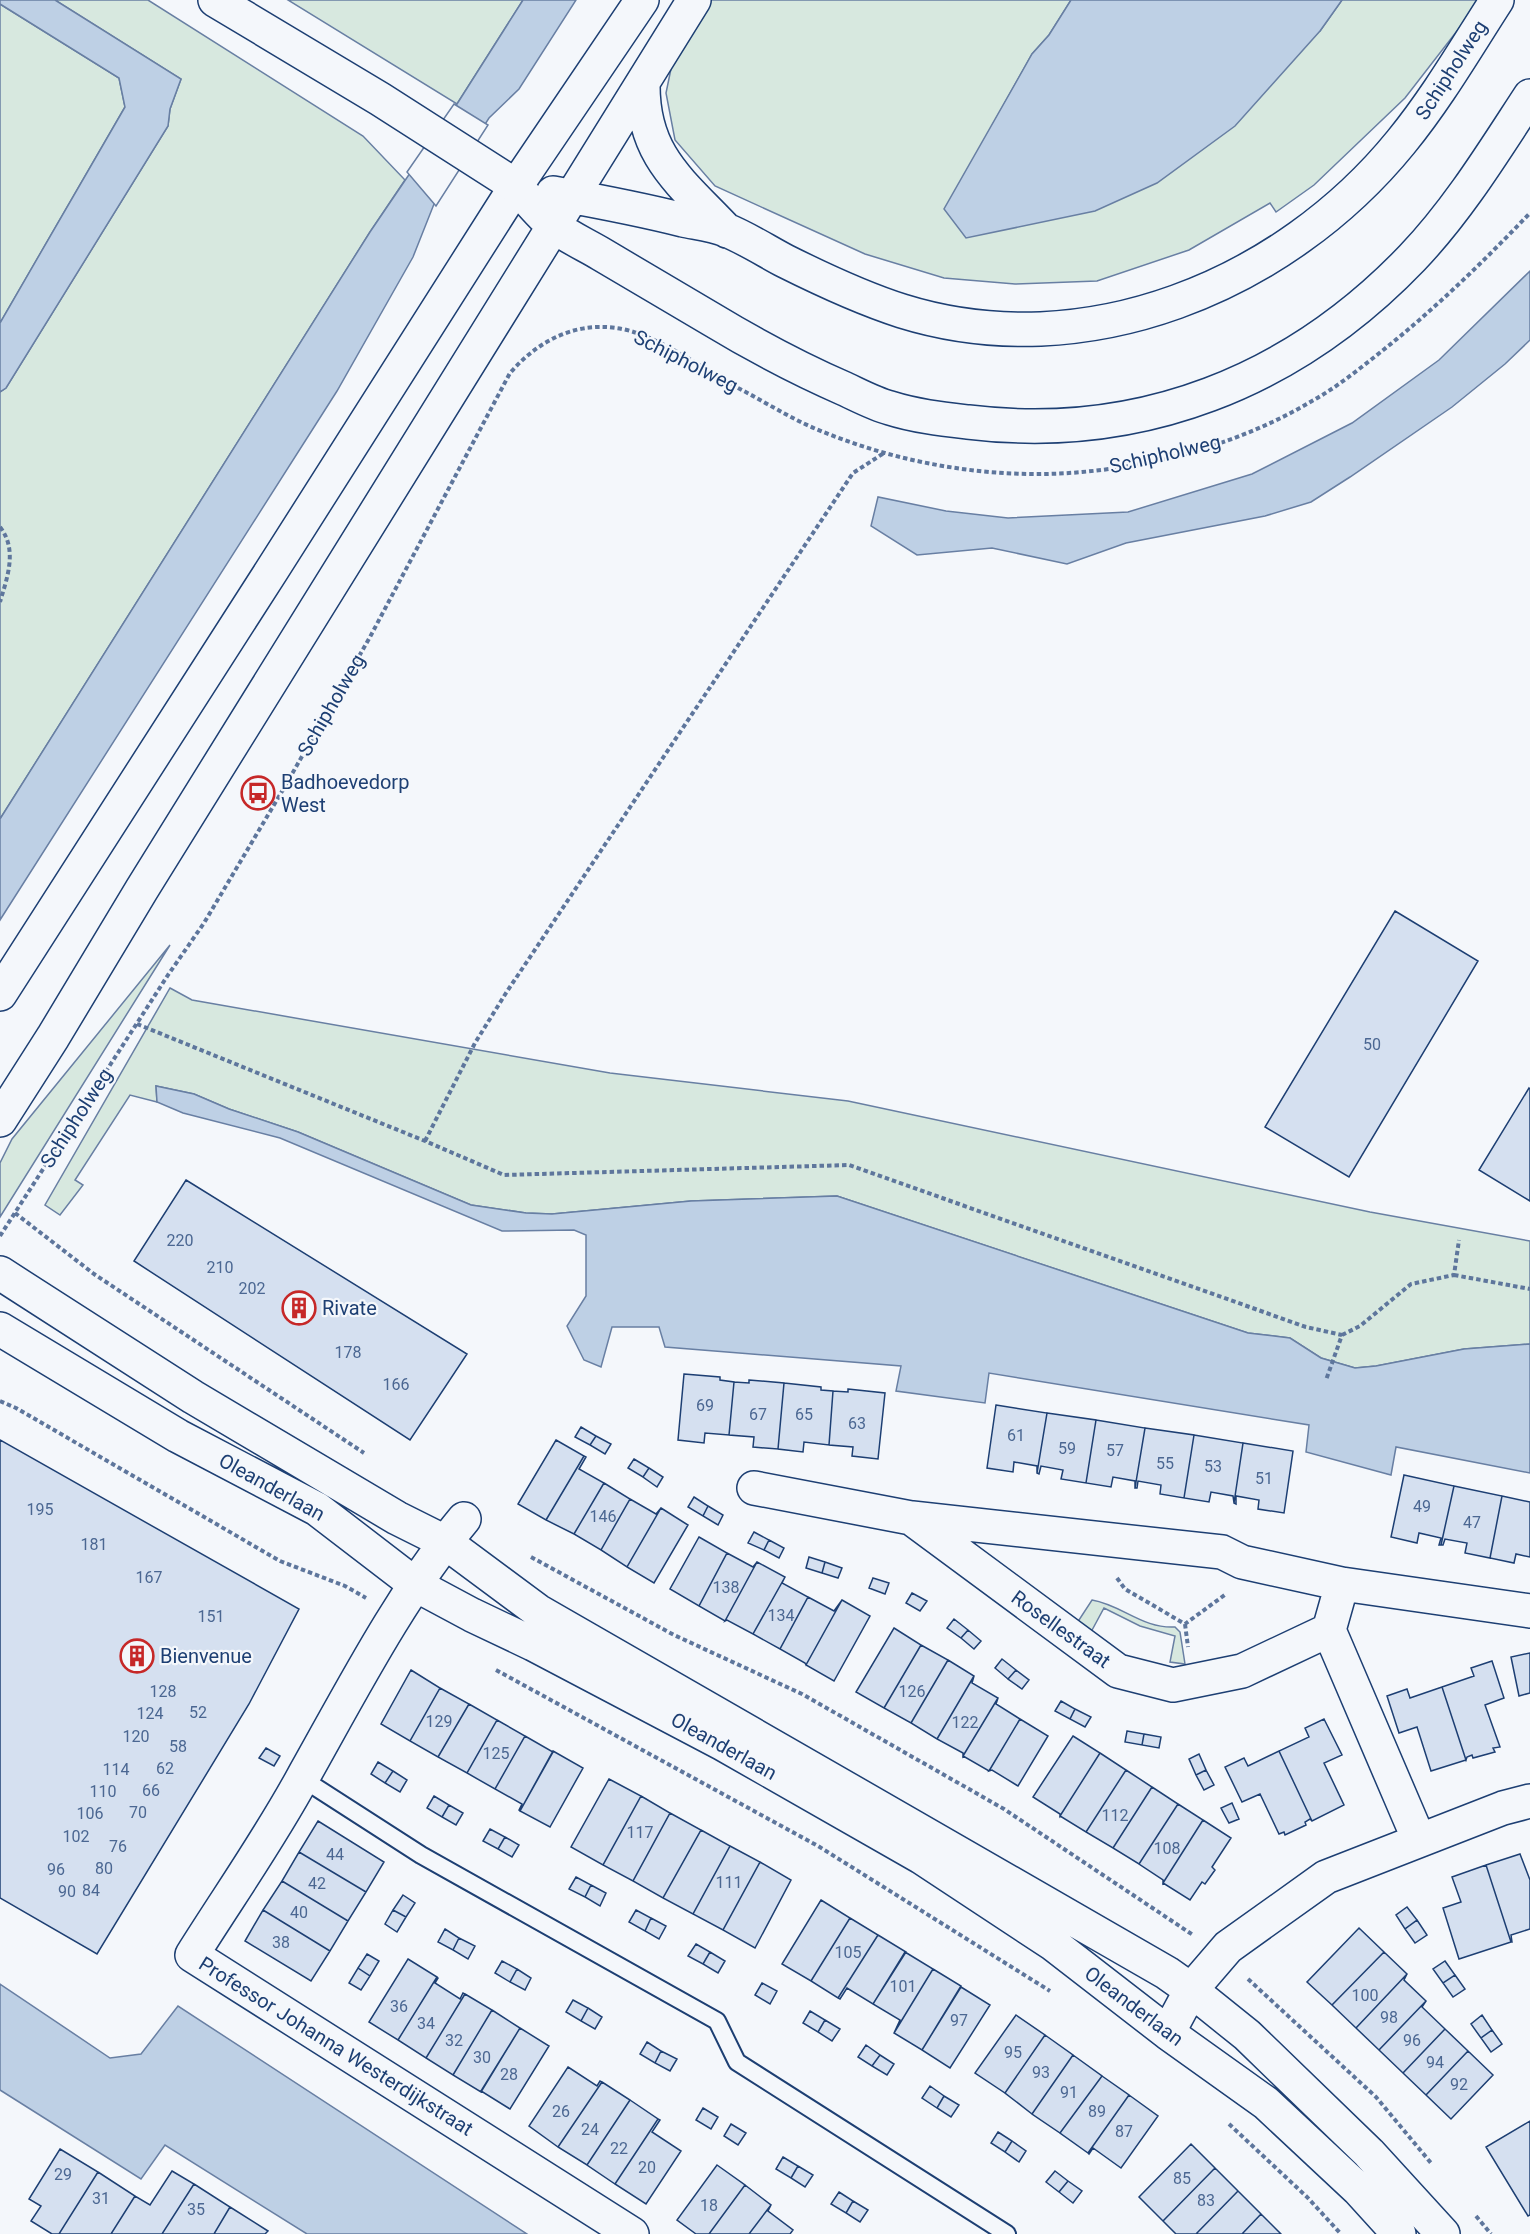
<svg xmlns="http://www.w3.org/2000/svg" width="1530" height="2234" viewBox="0 0 1530 2234" font-family="Roboto,sans-serif">
	<style>
		.green { fill: #d7e8df; stroke: #687fa3; stroke-width: 1.5 }
		.water { fill: #bed0e5; stroke: #687fa3; stroke-width: 1.5 }
		.pier { fill: #f4f7fb; stroke: #687fa3; stroke-width: 1.5 }
		.building { fill: #d5e0f0; stroke: #1d3f73; stroke-width: 1.5 }
		.lines { fill: none; stroke-linecap: round; stroke-linejoin: round }
		.service-casing { stroke: #1d3f73; stroke-width: 20 }
		.minor-casing { stroke: #1d3f73; stroke-width: 36 }
		.secondary-casing { stroke: #1d3f73; stroke-width: 36 }
		.motorway-casing { stroke: #1d3f73; stroke-width: 36 }
		.path { stroke: #5e769c; stroke-width: 4; stroke-dasharray: 4.5 3; stroke-linecap: butt }
		.service { stroke: #f4f7fb; stroke-width: 16 }
		.minor { stroke: #f4f7fb; stroke-width: 33 }
		.secondary { stroke: #f4f7fb; stroke-width: 33 }
		.motorway { stroke: #f4f7fb; stroke-width: 33 }
		.labels { text-anchor: middle; dominant-baseline: central; stroke-width: 4.5; stroke-linejoin: round; paint-order: stroke }
		.number-label { font-size: 16px; fill: #4b6792 }
		.street-label { font-size: 20px; fill: #1d3f73; stroke: #f4f7fb }
		.poi-label { font-size: 20px; fill: #1d3f73; stroke: #f4f7fb; text-anchor: start }
	</style>
	<rect width="100%" height="100%" fill="#f4f7fb"/>
	<path class="green" d="M55,0H148L363,136L405,180L370,232L0,819V392L6,388L168,126L170,109L181,79Z
		M288,0H523L457,104Z
		M710,0H1071L1049,35L1032,54L993,124L1320,31L1342,0H1481L1405,98L1314,185L1276,212L1270,203L1189,250L1097,281L1015,284L944,278L865,254L715,186L675,140L666,93L673,59Z
		M0,4L119,78L125,107L0,323Z
		M170,945L0,1217V1163L12,1139Z
		M170,988L192,1000L610,1073L848,1101L1370,1212L1530,1241V1344L1464,1349L1376,1366L1355,1368L1321,1358L1290,1338L1248,1333L837,1196L691,1201L552,1214L526,1213L471,1205L298,1132L229,1109L194,1094L156,1086L157,1102L130,1095L75,1180L83,1185L60,1215L45,1205Z
		M1092,1600C1122,1605 1143,1629 1175,1627L1180,1632L1185,1664L1170,1662L1175,1636L1140,1626L1104,1608L1091,1632L1077,1623Z"/>
	<path class="water" d="M0,0H55L181,79L170,109L168,126L6,388L0,392V323L125,107L119,78L0,4Z
		M523,0H576L519,89L489,118L434,204L413,257L337,391L0,920V819L370,232L457,104Z
		M1071,0H1342L1320,31L1235,126L1157,183L1095,211L966,238L944,209L1032,54L1049,35Z
		M1530,271V340L1505,364L1452,407L1350,477L1311,502L1265,516L1126,543L1067,564L992,548L917,555L871,526L878,497L946,511L1008,518L1128,512L1252,474L1352,423L1439,360Z
		M156,1086L194,1094L229,1109L298,1132L471,1205L526,1213L552,1214L691,1201L837,1196L1248,1333L1290,1338L1321,1358L1355,1368L1376,1366L1464,1349L1530,1344V1473L1396,1447L1391,1475L1306,1452L1309,1425L989,1373L985,1403L896,1391L901,1366L665,1347L659,1327H612L601,1367L584,1360L567,1326L586,1296V1235L574,1230L502,1231L280,1138L183,1113L157,1102Z
		M0,1984L110,2058L141,2054L178,2006L527,2234H307L165,2145L141,2179L0,2090Z"/>
	<path class="pier" d="M454,104L488,125L436,206L407,172Z"/>
	<path class="building" d="M1395,911L1478,961L1349,1177L1265,1127Z
		M1529,1088L1530,1089V1201L1479,1170Z
		M186,1180L467,1354L410,1440L134,1261Z
		M684,1374L720,1377V1380L734,1382L729,1435L705,1433L704,1443L678,1440Z
		M749,1380L784,1383L778,1449L753,1447L754,1437L729,1435L734,1382L749,1383Z
		M784,1383L821,1387V1390L833,1391L829,1445L804,1442L803,1452L778,1449Z
		M848,1389L885,1393L878,1459L852,1456L853,1447L829,1445L833,1391L848,1392Z
		M996,1405L1047,1413L1037,1473V1466L1014,1462L1013,1472L987,1468Z
		M1047,1413L1096,1420L1086,1483L1061,1479L1063,1470L1041,1466L1039,1474L1037,1473Z
		M1096,1420L1145,1428L1135,1488V1481L1113,1477L1111,1487L1086,1483Z
		M581,1427L596,1436L590,1445L575,1437Z
		M1145,1428L1194,1435L1184,1498L1160,1494L1161,1485L1138,1481L1137,1488H1135Z
		M1194,1435L1243,1443L1234,1503L1233,1496L1211,1492L1209,1502L1184,1498Z
		M596,1436L611,1444L605,1454L590,1445Z
		M0,1440L299,1609L249,1704L97,1954L0,1898Z
		M556,1440L584,1456L546,1520L518,1504Z
		M1243,1443L1293,1451L1284,1513L1258,1509L1259,1500L1236,1496V1504L1234,1503Z
		M584,1456L586,1457L579,1469L604,1483L574,1534L546,1520Z
		M634,1459L649,1468L643,1477L628,1468Z
		M649,1468L663,1477L657,1487L643,1477Z
		M1404,1475L1454,1486L1441,1545H1439L1441,1538L1419,1533L1417,1543L1391,1537Z
		M604,1483L630,1499L601,1550L574,1534Z
		M1454,1486L1502,1496L1490,1558L1465,1553L1467,1543L1445,1539L1443,1545H1441Z
		M1502,1496L1530,1502V1557L1516,1554L1514,1563L1490,1558Z
		M694,1497L708,1506L703,1516L688,1507Z
		M630,1499L656,1514L661,1508L627,1567L601,1550Z
		M708,1506L723,1515L718,1525L703,1516Z
		M661,1508L688,1525L654,1583L627,1567Z
		M754,1532L769,1540L764,1550L748,1543Z
		M699,1537L727,1553L699,1606L670,1589Z
		M769,1540L784,1548L779,1558L764,1550Z
		M727,1553L753,1567L757,1562L725,1621L699,1606Z
		M809,1557L825,1562L822,1573L806,1568Z
		M757,1562L785,1577L753,1634L727,1620L725,1621Z
		M825,1562L842,1568L838,1578L822,1573Z
		M785,1577L782,1583L808,1597L780,1649L753,1634Z
		M873,1578L889,1583L885,1594L869,1588Z
		M912,1593L927,1601L920,1611L906,1603Z
		M808,1597L834,1611L842,1600L806,1665L805,1663L780,1649Z
		M842,1600L870,1616L834,1681L806,1665Z
		M954,1619L968,1630L961,1638L947,1628Z
		M894,1628L921,1645L884,1708L856,1692Z
		M968,1630L981,1641L974,1649L961,1638Z
		M921,1645L948,1660L911,1723L884,1708Z
		M1530,1653V1693L1519,1696L1511,1657Z
		M1002,1659L1016,1670L1008,1679L995,1668Z
		M948,1660L974,1676L937,1739L911,1723Z
		M1492,1661L1504,1698L1485,1705L1500,1747L1493,1748L1495,1752L1473,1758L1472,1755L1467,1757L1466,1760L1442,1687L1474,1676L1471,1668Z
		M411,1670L440,1688L410,1741L381,1724Z
		M1016,1670L1029,1680L1022,1689L1008,1679Z
		M974,1676L972,1683L998,1698L963,1756V1753L937,1739Z
		M1442,1687L1466,1760L1431,1771L1417,1727L1399,1733L1387,1696L1407,1689L1410,1698Z
		M440,1688L469,1704L438,1757L410,1741Z
		M998,1698L996,1704L1020,1719L989,1771L963,1756Z
		M1061,1701L1075,1709L1070,1719L1055,1711Z
		M469,1704L497,1720L467,1773L438,1757Z
		M1075,1709L1091,1717L1085,1727L1070,1719Z
		M1020,1719L1048,1736L1018,1786L992,1770L989,1771Z
		M1324,1719L1342,1755L1324,1763L1344,1805L1312,1821L1279,1751L1309,1737L1305,1728Z
		M497,1720L525,1736L495,1789L467,1773Z
		M1127,1731L1144,1734L1142,1745L1125,1742Z
		M1144,1734L1161,1737L1159,1748L1142,1745Z
		M525,1736L553,1752L520,1811L519,1810L522,1804L495,1789Z
		M1073,1736L1100,1753L1060,1816V1814L1033,1797Z
		M266,1748L280,1756L274,1766L259,1758Z
		M553,1751L583,1768L550,1827L520,1811Z
		M1279,1751L1312,1821L1310,1819L1305,1822L1306,1825L1285,1835L1284,1832L1279,1834L1260,1794L1242,1802L1225,1767L1244,1758L1248,1766Z
		M1100,1753L1126,1770L1086,1832L1060,1816Z
		M1199,1754L1206,1770L1196,1775L1189,1759Z
		M378,1762L393,1771L385,1783L371,1774Z
		M1126,1770L1152,1787L1113,1848L1086,1832Z
		M1206,1770L1214,1785L1204,1790L1196,1775Z
		M393,1771L407,1780L400,1792L385,1783Z
		M609,1779L641,1796L603,1865L571,1847Z
		M1152,1787L1178,1804L1139,1864L1113,1848Z
		M434,1796L449,1805L442,1817L427,1808Z
		M641,1796L670,1813L633,1881L603,1865Z
		M1232,1803L1239,1819L1229,1823L1221,1808Z
		M1178,1804L1203,1820L1163,1883V1880L1139,1864Z
		M449,1805L463,1813L456,1825L442,1817Z
		M670,1813L701,1830L663,1898L633,1881Z
		M1203,1820L1231,1838L1212,1867L1215,1870L1205,1884L1202,1882L1190,1900L1163,1883Z
		M318,1821L384,1862L366,1892L299,1852Z
		M490,1829L505,1837L498,1849L483,1841Z
		M701,1830L730,1846L693,1914L663,1898Z
		M505,1837L519,1845L512,1857L498,1849Z
		M730,1846L760,1862L723,1930L693,1914Z
		M299,1852L366,1892L348,1921L282,1881Z
		M1520,1854L1530,1880V1929L1511,1935L1512,1942H1511L1486,1865Z
		M760,1862L791,1880L755,1948L723,1930Z
		M1486,1865L1511,1942L1459,1959L1443,1908L1461,1902L1452,1877Z
		M576,1877L591,1885L585,1897L569,1889Z
		M282,1881L348,1921L330,1951L263,1910Z
		M591,1885L606,1893L600,1906L585,1897Z
		M403,1895L415,1903L406,1917L393,1910Z
		M821,1900L850,1918L811,1981L782,1964Z
		M1407,1907L1417,1920L1405,1929L1396,1915Z
		M263,1910L330,1951L311,1981L245,1941Z
		M393,1910L406,1917L397,1932L385,1924Z
		M636,1910L651,1918L645,1931L629,1922Z
		M651,1918L666,1926L659,1939L645,1931Z
		M850,1918L878,1935L838,1998L811,1981Z
		M1417,1920L1427,1935L1415,1943L1405,1929Z
		M1359,1928L1384,1952L1332,2005L1307,1982Z
		M445,1929L459,1938L453,1950L438,1942Z
		M878,1935L906,1952L873,2004L847,1988L840,1999L838,1998Z
		M459,1938L475,1946L468,1959L453,1950Z
		M696,1944L710,1952L703,1964L688,1956Z
		M710,1952L725,1961L718,1973L703,1964Z
		M905,1952L933,1969L894,2033L900,2020L873,2004Z
		M1384,1952L1407,1974L1356,2028L1332,2005Z
		M367,1954L379,1961L370,1976L358,1968Z
		M408,1959L437,1977L398,2040L369,2022Z
		M502,1961L517,1969L510,1982L495,1973Z
		M1445,1961L1455,1975L1443,1983L1433,1969Z
		M358,1968L370,1976L361,1990L349,1983Z
		M517,1969L531,1978L525,1990L510,1982Z
		M933,1969L961,1986L922,2050L894,2033Z
		M1407,1974L1404,1980L1426,2001L1379,2050L1356,2028Z
		M1455,1975L1465,1989L1453,1997L1443,1983Z
		M437,1977L438,1978L435,1983L460,1999L463,1993L465,1994L426,2058L398,2040Z
		M762,1983L777,1991L770,2004L755,1995Z
		M961,1987L990,2005L950,2068L922,2050Z
		M465,1994L492,2010L453,2075L426,2058Z
		M573,2000L588,2008L581,2021L566,2012Z
		M1426,2001L1422,2007L1445,2029L1403,2073L1379,2050Z
		M588,2008L602,2017L595,2029L581,2021Z
		M492,2010L520,2028L481,2092L453,2075Z
		M810,2011L825,2020L818,2032L803,2023Z
		M1016,2015L1045,2035L1005,2093L975,2073Z
		M1482,2015L1492,2030L1481,2038L1471,2024Z
		M825,2020L840,2029L832,2041L818,2032Z
		M520,2028L549,2046L510,2109L481,2091Z
		M1445,2029L1468,2051L1426,2095L1403,2073Z
		M1492,2030L1502,2044L1491,2052L1481,2038Z
		M1045,2035L1073,2055L1032,2114L1005,2093Z
		M647,2042L661,2051L655,2063L640,2054Z
		M866,2045L880,2055L872,2066L858,2057Z
		M661,2051L677,2059L670,2071L655,2063Z
		M1468,2051L1493,2075L1451,2119L1426,2095Z
		M880,2055L894,2064L887,2075L872,2066Z
		M1073,2055L1102,2076L1060,2133L1032,2114Z
		M568,2067L597,2086L600,2081L602,2082L558,2147L529,2126Z
		M1102,2076L1129,2095L1088,2153L1060,2133Z
		M602,2082L630,2100L587,2165L558,2147Z
		M930,2086L944,2096L937,2108L922,2098Z
		M1129,2095L1158,2116L1121,2168L1093,2148L1089,2154L1088,2153Z
		M944,2096L959,2105L951,2117L937,2108Z
		M630,2100L658,2119L615,2184L587,2165Z
		M703,2108L718,2117L711,2129L696,2120Z
		M658,2119L660,2120L652,2132L681,2151L646,2204L615,2184Z
		M1530,2121V2215L1528,2216L1486,2147Z
		M731,2124L746,2133L738,2145L724,2136Z
		M998,2132L1012,2141L1005,2152L991,2143Z
		M1012,2141L1026,2151L1019,2162L1005,2152Z
		M1191,2144L1215,2168L1163,2221L1139,2197Z
		M60,2149L98,2172L59,2234H52L31,2221L41,2206L29,2199Z
		M783,2157L798,2166L791,2178L776,2169Z
		M717,2165L745,2185L709,2234H696L677,2220Z
		M798,2166L813,2175L805,2187L791,2178Z
		M1215,2168L1238,2191L1196,2234H1176L1163,2221Z
		M172,2171L194,2184L162,2234H111L135,2196L150,2205Z
		M1055,2171L1068,2181L1059,2192L1046,2182Z
		M98,2172L135,2196L111,2234H59Z
		M1068,2181L1082,2191L1073,2203L1059,2192Z
		M194,2184L230,2207L214,2234H162Z
		M745,2185L771,2205L749,2234H709Z
		M1238,2191L1261,2214L1242,2234H1196Z
		M839,2192L853,2201L846,2213L831,2204Z
		M853,2201L868,2210L860,2222L846,2213Z
		M771,2205L768,2211L793,2230L790,2234H749Z
		M230,2207L268,2231L265,2234H214Z
		M1261,2214L1281,2234H1242Z"/>
	<g class="lines">
		<g class="service-casing">
			<path id="service" d="M303,1779L421,1855L717,2021L737,2062L1007,2234"/>
		</g>
		<g class="minor-casing">
			<path id="minor" d="M0,1273L193,1397L397,1518L445,1542L538,1611L1167,1973L1191,1990L1247,2035L1369,2153L1443,2234
				M0,1329L178,1436L317,1509L416,1585L472,1615L533,1644L723,1744L921,1857L1053,1944L1168,2033L1266,2103L1358,2189L1399,2234
				M754,1488L911,1518L1118,1671L1173,1685L1242,1671L1329,1630L1342,1584L1530,1611
				M912,1518L1222,1552L1242,1562L1342,1584
				M464,1519C400,1596 352,1690 303,1777C270,1838 229,1896 192,1955L632,2234
				M1329,1630L1419,1840
				M1168,2033L1191,1990L1228,1947L1326,1877L1503,1808L1530,1801"/>
		</g>
		<g class="secondary-casing">
			<path id="secondary" d="M643,83C642,156 681,182 727,231
				M516,186C528,199 540,215 554,226C568,237 586,245 601,254C638,276 674,297 711,319C754,345 799,369 845,389C860,396 875,404 890,408C915,416 942,419 968,422C1140,443 1293,382 1412,258C1458,210 1494,151 1530,96
				M553,193C597,201 640,209 683,220C697,223 713,225 726,230C746,238 766,251 785,261C823,280 861,298 902,311C1085,368 1284,286 1401,142C1437,98 1466,48 1497,0
				M0,994L272,570L516,186L642,0
				M0,1120L53,1037L142,889L694,0"/>
		</g>
		<g class="motorway-casing">
			<path id="motorway" d="M215,0L380,99L516,186"/>
		</g>
		<path class="path" d="M0,527C18,550 7,578 0,602
			M137,1024L425,1141L504,1175L849,1165L1306,1327L1342,1335L1326,1380
			M425,1141L475,1043L506,993L853,473L884,453
			M15,1213L94,1274L364,1453
			M0,1236L168,975L204,923L284,788L370,637L510,373C537,342 573,322 616,328C656,333 704,370 740,389C765,402 790,418 816,429C899,464 993,480 1082,472C1162,465 1243,442 1312,401C1339,386 1363,366 1387,347C1438,306 1485,260 1530,213
			M1454,1275L1530,1289
			M1342,1335L1360,1326L1411,1284L1454,1275L1459,1240
			M0,1401L16,1408L280,1561L345,1586L366,1598
			M531,1557L674,1635L802,1694L1004,1809L1193,1935
			M1117,1578L1125,1589L1185,1624L1226,1594
			M1185,1624L1188,1647
			M496,1670L818,1846L1050,1991
			M1248,1979L1376,2097L1431,2163
			M1229,2124L1307,2197L1341,2234
			M1476,2216L1491,2234"/>
		<use href="#service" class="service"/>
		<use href="#minor" class="minor"/>
		<use href="#secondary" class="secondary"/>
		<use href="#motorway" class="motorway"/>
	</g>
	<defs>
		<g id="bus-ring" transform="scale(1.725)"><circle r="9.5" fill="#f4f7fb" stroke="#c62828" stroke-width="1.5"/><path d="M-5-6H5V4H4V6H2V4H-2V6H-4V4H-5ZM-3.5-4V0h7V-4ZM-3.5 1.2v1.5H-2V1.2ZM2 1.2v1.5H3.5V1.2Z" fill="#c62828"/></g>
		<g id="building-ring" transform="scale(1.725)"><circle r="9.5" fill="#f4f7fb" stroke="#c62828" stroke-width="1.5"/><path d="M-4-6H4V6H1V3H-1V6H-4ZM-2.5-4.3h1.7v1.8h-1.7ZM.8-4.3h1.7v1.8H.8ZM-2.5-1h1.7V.8h-1.7ZM.8-1h1.7V.8H.8Z" fill="#c62828"/></g>
	</defs>
	<g fill-rule="evenodd">
		<use href="#bus-ring" x="258" y="793"/>
		<use href="#building-ring" x="299" y="1308"/>
		<use href="#building-ring" x="137" y="1656"/>
	</g>
	<g class="labels">
		<g class="number-label">
			<text x="1372" y="1044">50</text>
			<text x="180" y="1240">220</text>
			<text x="220" y="1267">210</text>
			<text x="252" y="1288">202</text>
			<text x="348" y="1352">178</text>
			<text x="396" y="1384">166</text>
			<text x="705" y="1405">69</text>
			<text x="758" y="1414">67</text>
			<text x="804" y="1414">65</text>
			<text x="857" y="1423">63</text>
			<text x="1016" y="1435">61</text>
			<text x="1067" y="1448">59</text>
			<text x="1115" y="1450">57</text>
			<text x="1165" y="1463">55</text>
			<text x="1213" y="1466">53</text>
			<text x="1264" y="1478">51</text>
			<text x="1422" y="1506">49</text>
			<text x="40" y="1509">195</text>
			<text x="603" y="1516">146</text>
			<text x="1472" y="1522">47</text>
			<text x="94" y="1544">181</text>
			<text x="149" y="1577">167</text>
			<text x="726" y="1587">138</text>
			<text x="781" y="1615">134</text>
			<text x="211" y="1616">151</text>
			<text x="163" y="1691">128</text>
			<text x="912" y="1691">126</text>
			<text x="198" y="1712">52</text>
			<text x="150" y="1713">124</text>
			<text x="439" y="1721">129</text>
			<text x="965" y="1722">122</text>
			<text x="136" y="1736">120</text>
			<text x="178" y="1746">58</text>
			<text x="496" y="1753">125</text>
			<text x="165" y="1768">62</text>
			<text x="116" y="1769">114</text>
			<text x="151" y="1790">66</text>
			<text x="103" y="1791">110</text>
			<text x="138" y="1812">70</text>
			<text x="90" y="1813">106</text>
			<text x="1115" y="1815">112</text>
			<text x="640" y="1832">117</text>
			<text x="76" y="1836">102</text>
			<text x="118" y="1846">76</text>
			<text x="1167" y="1848">108</text>
			<text x="335" y="1854">44</text>
			<text x="104" y="1868">80</text>
			<text x="56" y="1869">96</text>
			<text x="729" y="1882">111</text>
			<text x="317" y="1883">42</text>
			<text x="91" y="1890">84</text>
			<text x="67" y="1891">90</text>
			<text x="299" y="1912">40</text>
			<text x="281" y="1942">38</text>
			<text x="848" y="1952">105</text>
			<text x="903" y="1986">101</text>
			<text x="1365" y="1995">100</text>
			<text x="399" y="2006">36</text>
			<text x="1389" y="2017">98</text>
			<text x="959" y="2020">97</text>
			<text x="426" y="2023">34</text>
			<text x="454" y="2040">32</text>
			<text x="1412" y="2040">96</text>
			<text x="1013" y="2052">95</text>
			<text x="482" y="2057">30</text>
			<text x="1435" y="2062">94</text>
			<text x="1041" y="2072">93</text>
			<text x="509" y="2074">28</text>
			<text x="1459" y="2084">92</text>
			<text x="1069" y="2092">91</text>
			<text x="561" y="2111">26</text>
			<text x="1097" y="2111">89</text>
			<text x="590" y="2129">24</text>
			<text x="1124" y="2131">87</text>
			<text x="619" y="2148">22</text>
			<text x="647" y="2167">20</text>
			<text x="63" y="2174">29</text>
			<text x="1182" y="2178">85</text>
			<text x="101" y="2198">31</text>
			<text x="1206" y="2200">83</text>
			<text x="709" y="2205">18</text>
			<text x="196" y="2209">35</text>
		</g>
		<g class="street-label">
			<text transform="translate(1451 70) rotate(-57)">Schipholweg</text>
			<text transform="translate(686 361) rotate(27)">Schipholweg</text>
			<text transform="translate(1165 454) rotate(-13)">Schipholweg</text>
			<text transform="translate(331 705) rotate(-60)">Schipholweg</text>
			<text transform="translate(76 1118) rotate(-57)">Schipholweg</text>
			<text transform="translate(272 1487) rotate(29)">Oleanderlaan</text>
			<text transform="translate(1061 1629) rotate(36)">Rosellestraat</text>
			<text transform="translate(724 1746) rotate(29)">Oleanderlaan</text>
			<text transform="translate(1134 2006) rotate(37)">Oleanderlaan</text>
			<text transform="translate(336 2046) rotate(32)">Professor Johanna Westerdijkstraat</text>
		</g>
		<g class="poi-label">
			<text x="281" y="782">Badhoevedorp<tspan x="281" dy="23">West</tspan></text>
			<text x="322" y="1308">Rivate</text>
			<text x="160" y="1656">Bienvenue</text>
		</g>
	</g>
</svg>
